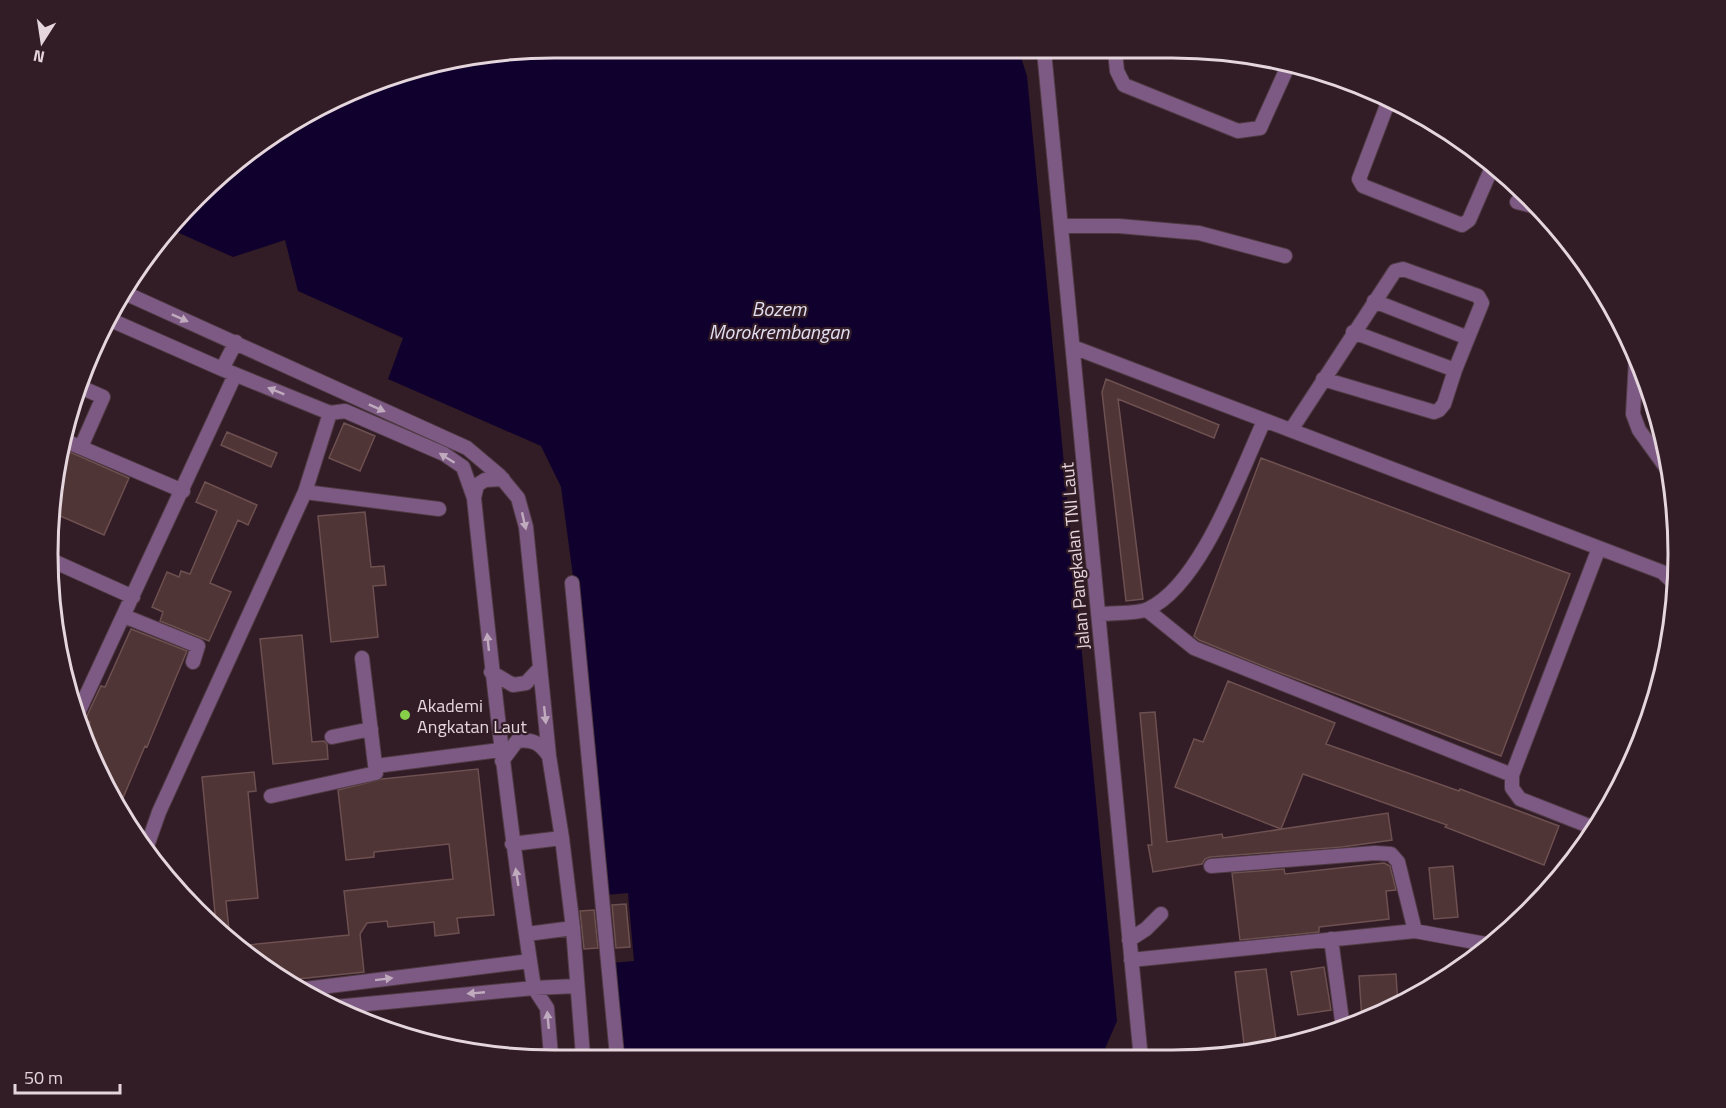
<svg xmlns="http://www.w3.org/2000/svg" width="1726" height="1108" viewBox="0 0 1726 1108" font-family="'Titillium Web',sans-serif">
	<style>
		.water { fill: #10002d }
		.building { fill: #503536; stroke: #6d5050; stroke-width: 1.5 }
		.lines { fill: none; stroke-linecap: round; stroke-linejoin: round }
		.minor-casing { stroke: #4f3a43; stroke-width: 16 }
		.minor { stroke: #7c5a83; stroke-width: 14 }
		.oneway { fill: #c0aabd }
		.poi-dot { fill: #87cf4b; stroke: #321c26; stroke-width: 2 }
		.labels { text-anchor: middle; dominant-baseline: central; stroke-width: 4.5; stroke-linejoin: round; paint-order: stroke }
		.street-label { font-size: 18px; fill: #e5d5dc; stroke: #321c26 }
		.poi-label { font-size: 18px; fill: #e5d5dc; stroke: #321c26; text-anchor: start }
		.water-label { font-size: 20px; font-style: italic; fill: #e2dff3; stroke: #321c26 }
		.rim { fill: none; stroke: #e5d5dc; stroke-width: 3 }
	</style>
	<rect width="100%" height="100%" fill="#321c26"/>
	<path class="water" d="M554,48L1019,51L1027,76L1117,1021L1101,1058L624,1056L611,963L634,961L628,893L605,895L573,576L561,487L541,446L388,379L403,338L298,291L285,240L233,257L170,229L273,133L392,75Z"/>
	<path class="building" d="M1106,379L1219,425L1214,438L1118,399L1143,599L1126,601L1102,392Z
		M344,423L375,436L360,471L329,458Z
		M227,432L277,453L271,467L221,445Z
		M63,449L129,478L104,535L51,512Z
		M1261,458L1570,574L1501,756L1270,669L1199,640L1194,636Z
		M205,482L257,505L248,525L238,520L210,583L231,592L209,641L160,621L163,612L152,607L167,572L179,577L181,571L190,574L217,511L196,502Z
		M365,512L371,567L384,566L386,585L373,586L378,637L331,642L318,516Z
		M131,629L187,651L147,747L145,746L120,805L86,731L90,722L85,720L101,686L105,687Z
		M302,635L312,742L324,741L327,744L328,759L273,764L260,639Z
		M1228,681L1335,723L1326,744L1459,791L1460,789L1559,826L1544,865L1445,827L1447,825L1303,774L1281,829L1175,787L1194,739L1203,742Z
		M1155,712L1167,842L1222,834L1223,838L1388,813L1392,840L1342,847L1210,857L1205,859L1202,864L1153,872L1148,845H1152L1140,713Z
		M478,769L494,915L457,918L459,933L435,936L434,922L388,927L387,921L367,923L360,934L364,972L288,980L246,955L237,946L349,935L344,891L453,879L449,844L374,852V857L346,860L338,790L382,779Z
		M254,772L256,791L248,792L258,898L226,901L230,939L216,924L202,777Z
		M1384,863L1390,866L1396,890L1386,891L1389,919L1319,927V932L1240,940L1232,873L1284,869L1285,874Z
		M1453,866L1458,917L1434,919L1429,868Z
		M626,904L630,947L616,948L612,905Z
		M594,910L598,948L584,949L580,911Z
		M1324,967L1331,1010L1298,1015L1291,972Z
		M1266,969L1277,1047L1245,1052L1235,972Z
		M1396,974L1398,1006L1362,1020L1359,976Z"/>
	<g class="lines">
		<g class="minor-casing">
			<path id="minor" d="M1044,51L1141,1059
				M1115,52L1117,71L1124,85L1238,131L1260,128L1288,66
				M1389,100L1359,179L1363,186L1462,225L1469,220L1493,165
				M1517,202L1540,208
				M1062,226H1119L1199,233L1285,256
				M127,294L467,448L499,475L518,498L526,527L549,756L562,838L573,928L583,1056
				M1374,301L1468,338
				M113,321L222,369L330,413L345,411L444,454L463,467L474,498C491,662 509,825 534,988L547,1008L551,1056
				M1353,332L1455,370
				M1073,347L1662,572L1677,586
				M1636,359L1633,414L1639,430L1670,473
				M222,369L236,342
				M78,386L103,397L81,447
				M1291,430L1395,271L1403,269L1478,296L1482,303L1455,370L1444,404L1439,410L1434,412L1323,379
				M68,442L183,491
				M305,492L439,509
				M474,498L477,485L485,480L503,479
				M53,561L133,597
				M572,583L617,1056
				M1147,610L1194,648L1512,775
				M1098,614C1111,613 1137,614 1148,609C1201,585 1240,473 1264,421
				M124,616L198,646L193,662
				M491,672L513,685L526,683L540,668
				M78,713L235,375
				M332,737L371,729
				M502,761L517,741C533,739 540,743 549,756
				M376,766L500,750
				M271,796L376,773L362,658
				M1594,828L1520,799L1512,788V775L1599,548
				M512,844L562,838
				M146,849L159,812L305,492L330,413
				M1211,866L1375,853L1391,854L1398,862L1415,931
				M527,934L573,928
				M1331,939L1343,1028
				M1129,940L1146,929L1161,914
				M1131,960L1415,931L1491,945
				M305,989L530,961
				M335,1007L534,988L577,986"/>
		</g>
		<use href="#minor" class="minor"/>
	</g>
	<defs><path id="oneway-solid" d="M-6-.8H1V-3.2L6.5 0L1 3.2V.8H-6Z" transform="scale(1.5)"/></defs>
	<g class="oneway">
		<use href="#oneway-solid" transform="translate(180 318) rotate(24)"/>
		<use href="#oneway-solid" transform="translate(276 391) rotate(-158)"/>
		<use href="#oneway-solid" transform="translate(377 408) rotate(24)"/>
		<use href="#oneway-solid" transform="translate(447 458) rotate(-148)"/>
		<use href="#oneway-solid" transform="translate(524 521) rotate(77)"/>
		<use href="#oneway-solid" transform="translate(488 642) rotate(-96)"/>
		<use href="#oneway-solid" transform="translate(545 715) rotate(84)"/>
		<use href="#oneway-solid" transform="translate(517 877) rotate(-99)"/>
		<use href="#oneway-solid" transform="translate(384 979) rotate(-7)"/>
		<use href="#oneway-solid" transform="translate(476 993) rotate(175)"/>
		<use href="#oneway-solid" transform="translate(548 1020) rotate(-95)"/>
	</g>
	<circle class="poi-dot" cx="405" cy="715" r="6"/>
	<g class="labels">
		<g class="street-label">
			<text transform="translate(1075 556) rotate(-95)">Jalan Pangkalan TNI Laut</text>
		</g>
		<g class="poi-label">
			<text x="417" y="705">Akademi<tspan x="417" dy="21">Angkatan Laut</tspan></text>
		</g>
		<g class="water-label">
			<text x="779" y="308">Bozem<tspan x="779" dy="23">Morokrembangan</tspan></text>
		</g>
	</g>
	<path d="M0 0H1726V1108H0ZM554 58H1172A496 496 0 0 1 1668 554V554A496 496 0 0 1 1172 1050H554A496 496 0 0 1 58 554V554A496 496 0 0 1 554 58Z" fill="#321c26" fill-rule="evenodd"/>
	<path class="rim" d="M554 58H1172A496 496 0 0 1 1668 554V554A496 496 0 0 1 1172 1050H554A496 496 0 0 1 58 554V554A496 496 0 0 1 554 58Z"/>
	<g transform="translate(42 42) rotate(192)" stroke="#321c26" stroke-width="4.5" paint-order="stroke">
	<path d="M0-4.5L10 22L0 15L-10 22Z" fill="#e5d5dc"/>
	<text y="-9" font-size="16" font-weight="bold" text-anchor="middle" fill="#e5d5dc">N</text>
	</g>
	<path d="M15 1084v9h105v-9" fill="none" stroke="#e5d5dc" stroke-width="3"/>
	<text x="24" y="1084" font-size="18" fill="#e5d5dc" stroke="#321c26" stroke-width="4.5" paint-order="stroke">50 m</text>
</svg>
